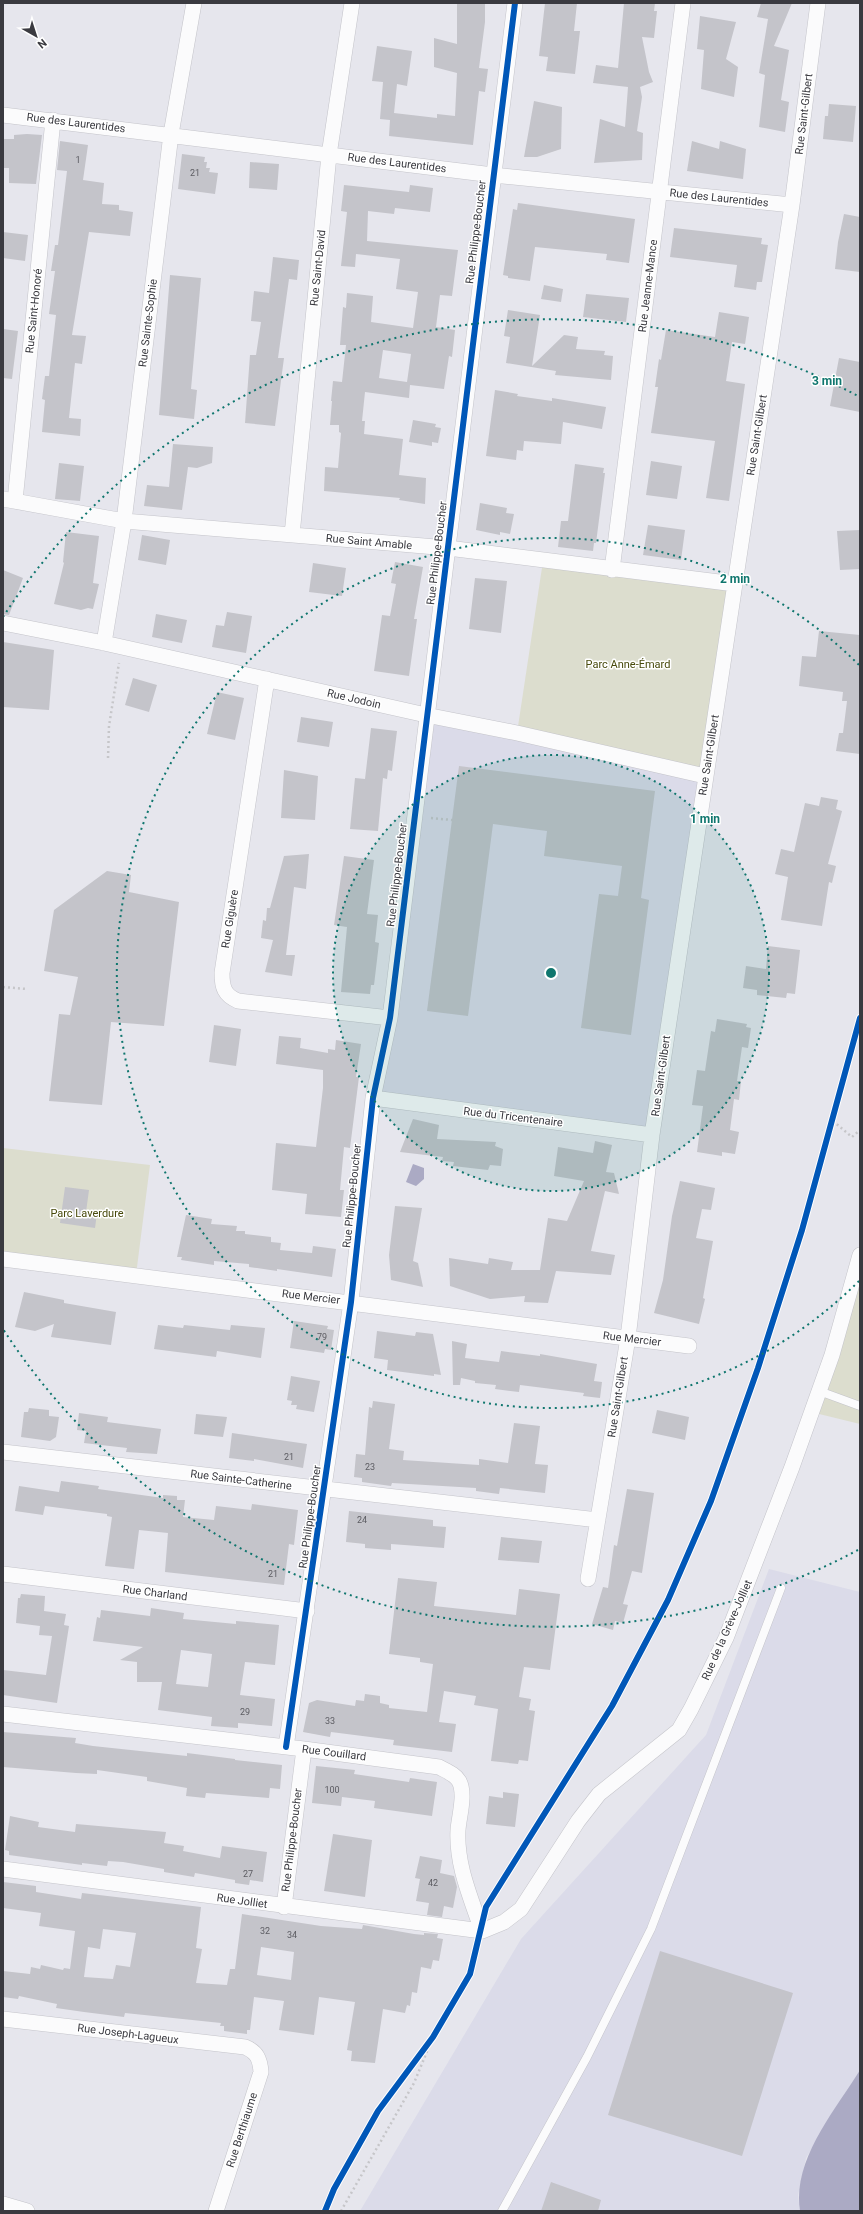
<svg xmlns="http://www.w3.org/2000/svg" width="863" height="2214" viewBox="0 0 863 2214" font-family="Roboto,sans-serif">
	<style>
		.built { fill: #dbdbe9 }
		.green { fill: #dcddce }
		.water { fill: #abaac4 }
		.building { fill: #c4c4ca; fill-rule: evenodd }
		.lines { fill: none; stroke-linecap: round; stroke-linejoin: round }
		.lane-casing { stroke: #c4c4ca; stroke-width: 9 }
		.street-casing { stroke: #c4c4ca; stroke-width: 16 }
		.path { stroke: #c6c6c9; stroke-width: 2.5; stroke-dasharray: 2 3; stroke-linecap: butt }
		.lane { stroke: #fbfbfc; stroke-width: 8 }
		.street { stroke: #fbfbfc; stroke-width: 15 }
		.cycleway-casing { stroke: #fff; stroke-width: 8 }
		.cycleway { stroke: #0057b8; stroke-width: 6 }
		.ring { fill: none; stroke: #0f766e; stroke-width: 2; stroke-dasharray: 2 4 }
		.labels { text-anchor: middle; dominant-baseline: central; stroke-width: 3; stroke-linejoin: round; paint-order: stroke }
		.number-label { font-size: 9px; fill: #5c5c62 }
		.street-label { font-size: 11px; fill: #3a3a40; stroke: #fff }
		.park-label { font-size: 11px; fill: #484a0c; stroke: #fff }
		.centre { fill: #0f766e; stroke: #fff; stroke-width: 2 }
		.ring-label { font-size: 12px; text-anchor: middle; font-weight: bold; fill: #0f766e; stroke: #fff; stroke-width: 3; stroke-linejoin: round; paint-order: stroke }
	</style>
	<rect width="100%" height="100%" fill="#e6e6ed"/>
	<path class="built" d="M426,715L705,776L652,1135L373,1098Z
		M769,1569L860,1592V2070L806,2158L798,2195L800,2211H360L521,1939L706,1735Z"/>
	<path class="green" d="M543,561L735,584L705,776L517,733Z
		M3,1148L150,1165L136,1275L3,1259Z
		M860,1255V1424L811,1412Z"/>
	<path class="water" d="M413,1164L424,1168V1179L416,1186L406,1182Z
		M860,2070V2211H800C792,2160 834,2112 860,2070Z"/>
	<path class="building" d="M457,3H485V22L479,68L488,69L485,92L479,91L473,145L389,136L390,120L380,119L383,82L372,81L377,46L412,51L407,86L397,84L394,113L437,118V114L455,116L457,73L434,67V38L457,44Z
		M545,3H577L574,31H580L575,74L546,71L548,57L539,56Z
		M624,3H655L654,11H657L654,38L642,37L649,72L653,82L640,87L642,97L637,131L643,133L642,160L594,163L600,119L625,127L628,87L593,83L596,65L618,68Z
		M761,3H792L774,46L789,50L781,100L789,102L785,132L759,127L765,75L759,73L768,19L757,17Z
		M700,16L736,22L726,59L738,67L734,97L701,89L704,50L697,49Z
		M534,101L562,107L561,149L537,157H524Z
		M829,104L856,106L853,142L823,139L825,116H828Z
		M27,134L42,135L36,184L9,183V168H3V139H14V135Z
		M60,141L88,145L83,180L104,183L102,204L119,205V210L133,212L130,236L89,232L72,335L86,336L82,364L75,363L69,418L81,419L80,436L42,432L45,400L42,399L45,376H49L56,315L49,314L55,271H51L55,245H58L67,171L57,170Z
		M692,141L719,149L720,141L746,149L743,179L687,171Z
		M182,154L205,157L204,162H207L206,168H210L209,172L218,173L215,194L178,189Z
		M250,162L279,164L277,190L249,188Z
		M344,185L409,192L410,185L433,188L430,212L395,208L394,214L368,211L367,241L458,250L452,296L440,295L436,327L455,330L452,357L449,356L444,389L410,385L409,398L365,392L362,421H365L364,434L403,439L399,475L426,478L425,504L399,500L400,498L324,491L325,467L338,468L341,433L339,432V425H330L332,401H331L333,381L342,382L346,345H340L343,307L346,308L347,293L373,296L371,322L413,328L418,292L396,289L400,259L356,254L355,267L341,266L347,212L341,211ZM383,350L411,354L407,382L379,378Z
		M518,203L635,219L629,263L606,260L607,254L535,247L530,281L508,278V276L503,275L513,209L517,210Z
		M844,214L860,217V272L835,269L838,242Z
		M674,228L762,238L761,244L768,245L762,282H757L756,290L734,287L737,265L670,257Z
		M3,232L28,235L25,261L3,258Z
		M273,257L299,260L297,280L289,279L278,358H284L275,426L245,423L250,355H256L261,322L251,321L254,291L269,293Z
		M170,275L201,278L191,389L197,390L194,419L159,415Z
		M544,285L563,289L561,302L541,299Z
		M586,294L629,298L626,322L583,317Z
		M508,310L540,315L532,366L564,335L578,337L576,349L605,351L604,355L613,356L611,380L555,375L556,371L506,363L510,337L504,336Z
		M719,312L749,317L745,344L732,342L726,381L745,384L729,501L706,498L715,441L651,433L658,387H655L659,359L661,360L666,330L715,337Z
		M3,329L18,331L12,379L3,378Z
		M839,358L860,362V412L830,406Z
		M495,390L518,394L517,396L552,401V398L606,407L602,429L563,422L561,444L524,441L523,451L517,450L516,460L486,456Z
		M413,420L436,424L435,427L441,428L438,443L432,442V446L409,442Z
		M173,444L213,447L212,463L197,468L188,467L182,510L144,506L147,485L169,487Z
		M651,461L682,466L677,499L646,495Z
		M59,463L84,466L80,501L55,499Z
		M575,464L604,468L603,473H605L596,543H594L593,551L558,547L561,521H568Z
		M480,503L507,508L506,513L514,514L510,534L500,532V535L476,530Z
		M648,525L685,530L681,560L643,555Z
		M860,530V569L840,570L837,531Z
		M66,532L99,536L93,583L99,584L93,609L88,608L81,610L54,604L64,563L63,562Z
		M142,535L170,540L166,565L138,560Z
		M395,562L423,567L414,619H417L409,676L374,671L382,615L390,616L396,584L391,583Z
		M313,563L346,568L342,596L309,592Z
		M3,570L23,578L9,615L3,614Z
		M475,578L507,581L501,633L469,629Z
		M227,612L252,616L246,653L212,647L216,625L224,626Z
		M156,614L187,620L182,643L152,637Z
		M819,631L860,635V754L836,751L839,733H843L847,701H842L843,692L799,686L802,656L816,657Z
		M3,642L54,650L49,710L3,707Z
		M133,678L157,685L149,712L125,705Z
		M217,692L244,698L235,740L207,734Z
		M301,717L333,722L329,747L297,742Z
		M371,728L397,731L392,771L388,770L387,779L383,778L378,831L350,829L355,778L365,779Z
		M459,766L655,791L641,898L649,900L631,1035L581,1028L599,894L618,896L622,866L544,856L547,831L493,824L468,1016L427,1011Z
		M284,770L318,776L315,820L281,818Z
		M821,797L838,800L836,809L842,811L828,864L836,866L832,883L829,882L822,926L781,920L788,877L775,874L781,849L794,852L805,803L819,806Z
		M309,854L306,889L294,887L286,955H295L292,976L265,972L273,940L261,938L263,920L266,921L267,908H270L284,856Z
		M344,856L374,860L367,914L378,915L375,942L379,943L374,985H371L370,994L341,992L347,927L334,925Z
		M107,871L131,875L129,892L179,902L164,1026L111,1022L102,1105L49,1101L59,1014L70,1015L78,977L44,971L54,910Z
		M768,946L800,950L795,994L787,993L786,998L757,995V990L743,988L746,966L766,969Z
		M717,1019L747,1024L746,1027L751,1028L748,1048L742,1047L737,1081H741L739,1100L734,1099L730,1130L739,1132L735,1154L722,1152V1156L697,1152L703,1106L692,1105L697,1070L705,1071L711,1031L715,1032Z
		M214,1025L241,1029L236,1066L209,1062Z
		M279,1036L301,1038L300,1048L328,1053V1049L335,1050L336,1040L361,1044L356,1077H359L350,1148L344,1147L340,1190H344L341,1217L305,1214L307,1194L272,1190L276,1143L316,1147L323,1088V1070L276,1064Z
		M413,1119L439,1125L437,1139L496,1142L495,1146L503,1149L501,1166L490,1165L488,1170L453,1166L454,1162L442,1161L443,1157L400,1152Z
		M595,1141L612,1145L606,1172L614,1173L619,1194L605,1191L591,1251L615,1255L611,1275L556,1271L548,1303L524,1302L525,1296L490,1299L450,1286L449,1258L488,1264L489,1258L513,1262L511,1270H540L548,1218L567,1221L584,1181L554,1176L558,1147L593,1153Z
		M680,1181L715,1188L711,1210L702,1209L696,1238L713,1241L703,1298L705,1299L699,1324L654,1313L663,1280L672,1216Z
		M65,1187L89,1190L86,1212L97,1213L95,1228L60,1223Z
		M395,1206L422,1208L413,1261L418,1263L423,1287L391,1280L389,1255Z
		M186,1215L212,1219L211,1224L237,1226L236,1231H245V1234L271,1237V1242L281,1243L280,1250L312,1253L313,1246L336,1249L332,1277L277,1269V1271L257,1268L249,1267V1264L214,1261V1265L181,1260L182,1257H177Z
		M24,1292L64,1300V1303L116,1312L111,1345L51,1337L54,1324L35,1331L15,1327Z
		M294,1321L328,1326L327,1329L334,1330L331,1350L325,1349L324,1353L290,1348Z
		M158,1325L183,1328L184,1325L230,1330L231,1325L265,1328L261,1358L217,1351L216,1357L154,1349Z
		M377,1331L415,1336L416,1332L433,1334L441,1375L434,1374V1376L387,1370L388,1360L374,1358Z
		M452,1341L467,1344L465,1358L499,1362L501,1351L540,1356V1354L597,1364L594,1381L602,1382L600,1398L583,1396L584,1393L520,1385L519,1392L495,1389L496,1385L475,1383V1381L461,1378L460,1385H453Z
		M291,1376L320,1381L314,1412L296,1409L297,1405H291L292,1401L287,1400Z
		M373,1401L395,1404L389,1449L404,1451L403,1460L479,1465V1459L508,1463L514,1423L540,1426L535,1464L548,1465L545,1493L500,1488L499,1494L476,1491V1488L392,1483L391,1486L362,1482V1478L354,1477L356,1454L365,1455L369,1407L372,1408Z
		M29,1408L49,1410V1416L59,1417L56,1437L50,1441L21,1437L24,1412H28Z
		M657,1410L689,1417L685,1440L652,1433Z
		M79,1413L108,1417L107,1422L161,1429L157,1454L126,1452L127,1448L84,1443L86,1431L77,1430Z
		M196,1414L227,1417L223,1437L194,1434Z
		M232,1433L307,1444L303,1468L254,1459V1461L229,1458Z
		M61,1481L99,1486L98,1489L163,1498V1495L177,1496V1500H185L183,1517L214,1520L216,1506L251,1510L252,1504L298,1510L294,1545L289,1544L284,1585L165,1572L168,1533L139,1530L134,1569L105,1566L112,1517L107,1516V1514L45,1506L43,1515L15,1511L19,1486L59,1492Z
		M627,1489L654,1493L642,1573L632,1571L623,1604L628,1605L623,1623L615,1621L613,1630L592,1624L603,1587L608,1588L614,1545L617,1546Z
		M349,1511L433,1520V1526L446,1527L444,1548L391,1544V1550L365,1548V1544L346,1542Z
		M501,1537L542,1541L539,1563L498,1560Z
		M398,1578L437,1582L434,1606L516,1615L519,1589L560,1594L550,1670L524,1667L519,1697L531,1699L529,1710L535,1711L528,1761L519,1760L518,1764L491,1761L498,1709L474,1705L476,1696L444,1691L439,1722L456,1724L452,1752L393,1745L394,1740L331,1732L330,1737L303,1732L309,1703L317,1700L355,1706L356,1700L364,1701L365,1694L380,1696V1703L389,1705V1708L427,1712L433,1664L420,1662V1658L389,1654Z
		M21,1594L45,1596L44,1611L66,1614L64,1625L69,1626L57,1703L3,1695V1670L46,1675L52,1636L39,1635L40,1626L16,1623L18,1598H20Z
		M151,1608L184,1613L183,1619L236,1624V1621L279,1625L275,1665L245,1662L240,1695L275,1699L272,1726L238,1723V1728L211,1726L212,1717L158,1710L162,1682H137V1662L120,1660L143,1647L93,1641L97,1617L100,1618L101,1610L150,1616ZM181,1650L212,1654L208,1687L176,1684Z
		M3,1732L76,1738L75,1743L93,1746L187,1756V1753L235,1759V1760L282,1765L280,1789L270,1788L269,1798L206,1793L205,1798L186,1796L187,1788L147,1781V1777L97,1770V1774L76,1773L3,1767Z
		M316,1766L355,1770L354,1774L409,1782L410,1778L437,1782L432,1816L374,1808L375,1801L342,1797L341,1806L312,1803Z
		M503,1792L519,1794L515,1827L486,1824L489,1796L503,1798Z
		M10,1816L39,1822L38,1827L75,1832L76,1824L166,1832L164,1843L184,1846L183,1851L220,1858L222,1846L267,1852L263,1882L250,1880L249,1885L235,1883V1880L195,1873L194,1877L164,1872V1869L123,1862L108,1861L107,1866L82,1863V1865L9,1855V1851L5,1850Z
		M333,1834L372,1840L365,1897L324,1891Z
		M420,1856L442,1860L440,1873L454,1876L457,1887L453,1908L444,1906L442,1917L427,1915L429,1903L416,1901L420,1879L415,1878Z
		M3,1882L36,1886V1892L81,1899L82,1893L201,1907L196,1948L202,1949L196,1983L227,1985L230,1969H235L242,1914L321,1926L362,1929L363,1925L414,1934L424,1935V1933L438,1934L437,1938L443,1939L439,1961L433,1960L431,1969L421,1967L417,1993L412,1992L410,2006L407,2005L405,2013L383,2009L375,2063L351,2061L352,2051L347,2050L355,2002L319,1997L314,2035L279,2030L284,2001L254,1997L250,2030H247V2034L224,2031V2026H220L221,2023L125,2013L124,2017L84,2012L56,2008L57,2004L19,1996L18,1999L3,1997V1971L30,1974L31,1967L40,1969L41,1965L63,1970L64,1968L70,1969L75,1931L39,1926L41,1913L3,1908ZM103,1929L136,1933L130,1967L116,1965L113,1979L84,1977L88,1947L100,1949ZM261,1947L294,1952L291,1980L257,1975Z
		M660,1951L793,1993L742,2156L608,2115Z
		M551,2182L601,2200L598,2211H541Z"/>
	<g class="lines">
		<g class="lane-casing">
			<path id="lane" d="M819,1391L860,1406
				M502,2211L587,2057L651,1929L781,1588"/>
		</g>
		<g class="street-casing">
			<path id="street" d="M3,115L493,175L792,205
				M3,499L124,521L448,548L735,584
				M15,501L53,120
				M292,535L329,155L352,3
				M612,570L683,3
				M3,623L104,643L426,715L517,733L705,776
				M104,643L124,521L171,134L194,3
				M267,679L222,973C222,987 224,995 238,1001L390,1018
				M373,1098L652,1135
				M3,1259L689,1346
				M3,1452L598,1520
				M3,1574L307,1611
				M588,1579L628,1338L652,1135L792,205L818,3
				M3,1714L304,1749L439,1767C446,1771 455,1774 459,1781C466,1794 459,1816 458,1830C456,1865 471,1898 482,1931
				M286,1747L351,1302L373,1098L390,1018L515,3
				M3,1869L482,1931L504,1922L521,1909L578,1821L599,1794L679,1730L691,1709L726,1638L792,1467L832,1355L860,1255
				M284,1907L304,1749
				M3,2019L245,2047C257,2052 260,2059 261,2072L216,2211
				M3,2204L27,2211"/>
		</g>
		<path class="path" d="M108,758L109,726L119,663
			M431,818L452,820
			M3,987L27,989
			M833,1121L852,1137L860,1130
			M341,2211L414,2083L433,2037"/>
		<use href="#lane" class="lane"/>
		<use href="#street" class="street"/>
		<g class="cycleway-casing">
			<path id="cycleway" d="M286,1747L351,1302L373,1098L390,1018L515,3
				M325,2211L334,2189L378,2111L433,2037L470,1974L486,1907L612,1706L668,1600L711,1501L758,1368L802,1230L860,1018"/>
		</g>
		<use href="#cycleway" class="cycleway"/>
	</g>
	<circle cx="551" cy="973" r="218" fill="#0f766e" fill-opacity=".12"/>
	<g class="ring">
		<circle cx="551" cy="973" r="218"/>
		<path d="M859 1281A435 435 0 1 1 859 665"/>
		<path d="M858 1550A653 653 0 0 1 3 1329M3 617A653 653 0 0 1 858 396"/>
	</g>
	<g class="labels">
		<g class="number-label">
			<text x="78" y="160">1</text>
			<text x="195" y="173">21</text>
			<text x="322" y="1337">79</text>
			<text x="289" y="1457">21</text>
			<text x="370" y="1467">23</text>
			<text x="362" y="1520">24</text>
			<text x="273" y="1574">21</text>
			<text x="245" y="1712">29</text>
			<text x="330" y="1721">33</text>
			<text x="332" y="1790">100</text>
			<text x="248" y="1874">27</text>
			<text x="433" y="1883">42</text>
			<text x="265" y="1931">32</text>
			<text x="292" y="1935">34</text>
		</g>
		<g class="street-label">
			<text transform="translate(804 114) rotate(-83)">Rue Saint-Gilbert</text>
			<text transform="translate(76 123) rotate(7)">Rue des Laurentides</text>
			<text transform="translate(397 163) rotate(7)">Rue des Laurentides</text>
			<text transform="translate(719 198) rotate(6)">Rue des Laurentides</text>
			<text transform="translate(476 232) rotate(-83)">Rue Philippe-Boucher</text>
			<text transform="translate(318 268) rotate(-84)">Rue Saint-David</text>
			<text transform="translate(648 286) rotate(-83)">Rue Jeanne-Mance</text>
			<text transform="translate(34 311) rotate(-84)">Rue Saint-Honoré</text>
			<text transform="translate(148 323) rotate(-83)">Rue Sainte-Sophie</text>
			<text transform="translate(757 435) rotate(-81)">Rue Saint-Gilbert</text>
			<text transform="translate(369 542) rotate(5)">Rue Saint Amable</text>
			<text transform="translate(437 553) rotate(-83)">Rue Philippe-Boucher</text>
			<text transform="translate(354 699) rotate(13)">Rue Jodoin</text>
			<text transform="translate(709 755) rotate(-81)">Rue Saint-Gilbert</text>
			<text transform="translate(397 875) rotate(-83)">Rue Philippe-Boucher</text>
			<text transform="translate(230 919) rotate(-81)">Rue Giguère</text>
			<text transform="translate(661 1076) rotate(-82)">Rue Saint-Gilbert</text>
			<text transform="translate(513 1117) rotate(7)">Rue du Tricentenaire</text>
			<text transform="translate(352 1196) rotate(-84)">Rue Philippe-Boucher</text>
			<text transform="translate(311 1297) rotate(7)">Rue Mercier</text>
			<text transform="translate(632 1339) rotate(7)">Rue Mercier</text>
			<text transform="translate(618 1397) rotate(-81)">Rue Saint-Gilbert</text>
			<text transform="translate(241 1480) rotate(7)">Rue Sainte-Catherine</text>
			<text transform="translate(310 1517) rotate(-82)">Rue Philippe-Boucher</text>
			<text transform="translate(155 1593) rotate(7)">Rue Charland</text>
			<text transform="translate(727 1630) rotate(-66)">Rue de la Grève-Jolliet</text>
			<text transform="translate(334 1753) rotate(7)">Rue Couillard</text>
			<text transform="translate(292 1840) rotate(-83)">Rue Philippe-Boucher</text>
			<text transform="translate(242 1901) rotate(8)">Rue Jolliet</text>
			<text transform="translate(128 2034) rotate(7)">Rue Joseph-Lagueux</text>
			<text transform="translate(242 2130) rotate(-72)">Rue Berthiaume</text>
		</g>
		<g class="park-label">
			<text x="628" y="664">Parc Anne-Émard</text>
			<text x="87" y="1213">Parc Laverdure</text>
		</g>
	</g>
	<circle cx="551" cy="973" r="6" class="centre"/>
	<g class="ring-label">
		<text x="827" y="385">3 min</text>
		<text x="735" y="583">2 min</text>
		<text x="705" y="823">1 min</text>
	</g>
	<rect width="863" height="2214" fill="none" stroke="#3a3a40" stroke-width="8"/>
	<g transform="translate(36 36) rotate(141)" stroke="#ffffff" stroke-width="3" paint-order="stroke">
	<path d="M0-3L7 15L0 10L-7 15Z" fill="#3a3a40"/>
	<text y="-6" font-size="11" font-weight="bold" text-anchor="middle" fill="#3a3a40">N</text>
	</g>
</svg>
